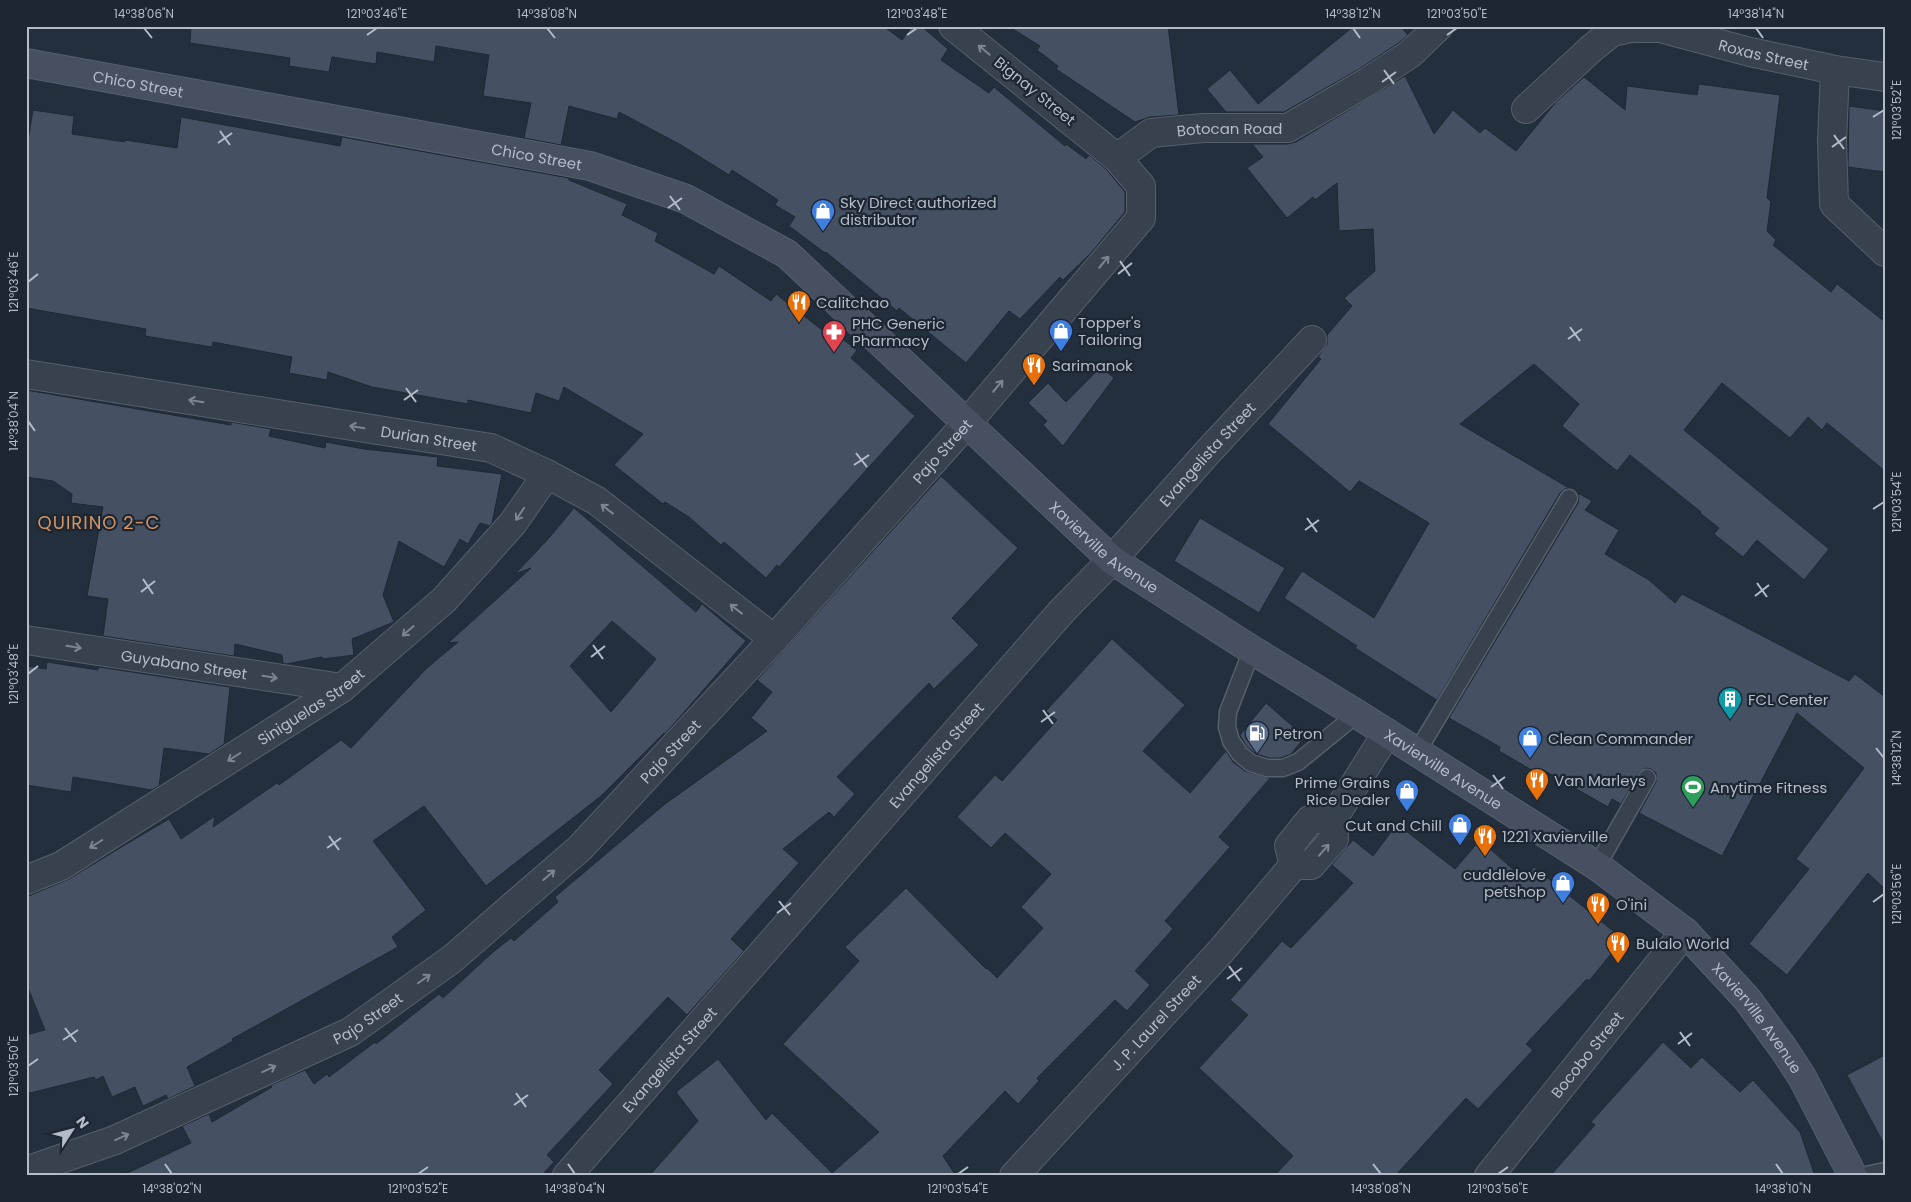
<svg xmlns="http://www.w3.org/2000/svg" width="1911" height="1202" viewBox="0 0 1911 1202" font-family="Poppins,sans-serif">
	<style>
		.building { fill: #455162; stroke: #1f2835; fill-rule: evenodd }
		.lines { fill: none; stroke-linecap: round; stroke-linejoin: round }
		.service-casing { stroke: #565f6c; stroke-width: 19 }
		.minor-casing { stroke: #565f6c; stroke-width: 30 }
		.secondary-casing { stroke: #565f6c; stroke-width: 30 }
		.service { stroke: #38414e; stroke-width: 16 }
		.minor { stroke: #38414e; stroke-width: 28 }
		.secondary { stroke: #465061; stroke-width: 28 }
		.oneway { stroke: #7c8592 }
		.ticks { fill: none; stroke: #b4bcc9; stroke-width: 2 }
		.labels { text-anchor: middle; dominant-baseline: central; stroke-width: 4.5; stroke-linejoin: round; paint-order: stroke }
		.street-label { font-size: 15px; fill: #b4bcc9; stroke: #1d2633 }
		.poi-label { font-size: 15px; fill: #b4bcc9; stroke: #1d2633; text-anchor: start }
		.quarter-label { font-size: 18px; letter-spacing: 1px; fill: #d59563; stroke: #1d2633 }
		.neatline { fill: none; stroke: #b4bcc9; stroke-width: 2 }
		.ticks-label { font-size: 12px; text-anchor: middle; fill: #b4bcc9 }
	</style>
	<rect width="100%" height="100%" fill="#242f3e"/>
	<path class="building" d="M191,26H883L902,40L912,26H921L948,49L941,60L989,93L994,87L1065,146L1066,144L1086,159L1089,155L1106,169L1125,192V212L1090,254L1063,280L1060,277L1020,319L1009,311L966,363L899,308L897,311L826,252L825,253L789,226L795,217L775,205L778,200L732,170L729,175L681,145L619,112L617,119L569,106L561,145L524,138L531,103L483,96L489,55L436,46L434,62L377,52L376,64L332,57L329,72L289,66L290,58L190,43Z
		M1008,26H1168L1179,115L1150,117L1135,122L1056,69L1058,66L1037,50L1040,46Z
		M1354,26H1400L1408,35L1400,42L1359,69L1284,112H1226L1207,89L1230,70L1258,104Z
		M1405,76L1434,134L1453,110L1480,133L1485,128L1516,151L1556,102L1584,77L1625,110L1627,86L1697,95L1699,84L1780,95L1767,198L1771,202L1767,231L1776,240L1773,245L1831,292L1837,284L1885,322V471L1827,423L1822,430L1808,417L1790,438L1722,383L1684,430L1829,549L1804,580L1757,540L1743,557L1714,534L1719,528L1700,513L1701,512L1630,455L1617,471L1562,426L1579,404L1534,364L1460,424L1569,488L1565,489L1560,493L1437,700L1355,648L1357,646L1284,598L1302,571L1374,618L1429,523L1359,481L1350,492L1268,424L1321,359L1318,357L1327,344V335L1352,306L1344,298L1375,271L1373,229L1339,231L1337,183L1315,200L1313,197L1287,218L1247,168L1263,157L1252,144H1288L1296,142Z
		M1849,106L1885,111V172L1848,167Z
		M33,110L74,116L72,134L125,142V140L177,148L181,117L340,146L342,137L569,178V180L627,204L622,215L658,233L655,241L714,274L719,266L771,301L776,294L822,330L825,326L857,350L851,358L915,416L779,567L777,565L766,578L724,542L721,545L689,517L665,502L663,504L614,465L643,434L564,387L559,401L536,393L531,413L468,400V404L372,387L328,372L327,380L289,373L292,357L213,342L212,347L145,336L146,329L26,308V153Z
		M1101,367L1114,378L1063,446L1043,425L1047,421L1028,403L1048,383L1066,402Z
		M26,390L231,425V422L271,429L269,436L325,448L326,442L364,449L438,457L437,466L502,474L492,523L490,526L480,523L468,544L460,539L444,567L399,541L383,595L394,622L352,639L354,655L322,659V657L286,664L283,663L282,655L235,644L234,656L103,636L108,599L87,596L103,507L71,503L72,494L53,481L26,477Z
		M941,476L1018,548L952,618L979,645L934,689L929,683L837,777L855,794L834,817L829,812L783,849L799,863L731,939L744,951L687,1015L668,997L599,1070L613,1084L547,1155L554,1162L541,1176H121L191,1143L182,1126L209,1114L212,1122L272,1087L271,1085L305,1070L314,1084L327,1074L329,1077L375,1042L376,1044L439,994L443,998L493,952L511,938L514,941L558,902L555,897L665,804L767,731L751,718L772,692L757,680Z
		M1578,493L1592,501L1585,510L1619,530L1605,554L1649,580L1675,603L1682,594L1849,681L1855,674L1885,697V889L1868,873L1787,975L1749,944L1809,869L1796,859L1864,768L1797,713L1722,856L1639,813L1656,782V773L1651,769L1646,768L1639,773L1621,804L1612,799L1608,807L1545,771L1542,776L1499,751L1500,747L1449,718L1578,503L1579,498Z
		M574,508L696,612L702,604L746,641L665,734L664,733L601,796L486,886L424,806L373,841L426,910L392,937L398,947L232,1039L233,1041L187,1067L195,1086L168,1099L166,1095L143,1106L135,1087L112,1097L103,1076L96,1080L94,1077L26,1094V1035L45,1030L26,983V897L69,879L123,846L169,819L181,839L215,816L213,827L277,783L279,785L341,740L351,748L427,668L458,642L448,643L531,568L515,574L549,538ZM612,621L656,659L611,712L570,666Z
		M1200,518L1285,568L1259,613L1174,561Z
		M1112,639L1185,705L1143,751L1190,793L1226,751L1233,762L1245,771L1270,778L1219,837L1230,847L1165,921L1173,929L1135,971L1150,985L1127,1011L1115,1000L1037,1078L1039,1081L1018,1104L1005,1091L943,1156L956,1176H649L698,1121L676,1092L718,1059L766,1120L772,1113L832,1173L879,1132L783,1044L859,961L845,947L906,888L986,969L987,968L997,978L1043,928L1021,907L1051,874L1005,833L991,848L957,817L995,775L1002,781L1057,720L1046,711Z
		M47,662L98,670L99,667L230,687L224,744L209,754L164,748L159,786L152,790L73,777L71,792L26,785V666L46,669Z
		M1266,703L1305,737L1291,754L1281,758H1269L1256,754L1247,747L1240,735Z
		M1397,824L1455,869L1480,840L1524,879L1534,867L1623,939L1589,981L1587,979L1526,1044L1533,1050L1478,1109L1466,1098L1395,1176H1274L1293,1156L1199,1068L1248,1015L1230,1000L1282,941L1291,948L1353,883L1332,865L1335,861L1353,840L1373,856Z
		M1663,1042L1691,1068L1702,1057L1740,1092L1753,1080L1800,1132L1815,1176H1550L1595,1125L1591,1122Z
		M1885,1055V1146L1847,1075Z"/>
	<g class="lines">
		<g class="service-casing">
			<path id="service" d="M1252,650L1228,712L1227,727L1231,741L1240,754L1251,763L1267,768H1283L1298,762L1357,714
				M1417,752L1569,498
				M1597,866L1647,778
				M1861,1176L1885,1171"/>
		</g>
		<g class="minor-casing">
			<g id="minor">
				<path d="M1835,70L1832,141L1834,204L1885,252"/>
				<path id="s1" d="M1526,109L1592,48L1612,32L1631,28H1660L1750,52L1835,70L1885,77"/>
				<path id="s2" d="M1117,158L1151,133L1203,128H1288L1367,82L1410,54L1439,26"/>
				<path id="s3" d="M26,374L491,448L547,474L597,501L774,639"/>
				<path id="s4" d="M26,640L342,688"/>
				<path d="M1294,865L1289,846L1310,820L1334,817"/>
				<path id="s5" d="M26,880L61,866L342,688L444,600L513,523L547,474"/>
				<path id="s6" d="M26,1171L115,1140L350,1032L452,959L580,848L774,639L967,423L1141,218V186L1117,158L953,26"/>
				<path id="s7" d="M567,1176L1062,611L1112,560L1206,454L1312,340"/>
				<path id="s8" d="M1014,1176L1221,951L1294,865H1311L1334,839V817L1387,733"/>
				<path id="s9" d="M1489,1176L1685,932"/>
			</g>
		</g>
		<g class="secondary-casing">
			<g id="secondary">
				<path id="s10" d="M26,63L590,166L686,199L787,254L1112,560L1252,650L1357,714L1597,866L1685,932L1747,999L1783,1048L1802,1077L1853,1176"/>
			</g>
		</g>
		<use href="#service" class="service"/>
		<use href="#minor" class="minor"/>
		<use href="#secondary" class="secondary"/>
	</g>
	<defs><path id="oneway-shaft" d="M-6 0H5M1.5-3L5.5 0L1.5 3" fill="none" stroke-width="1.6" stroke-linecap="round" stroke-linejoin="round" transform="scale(1.25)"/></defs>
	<g class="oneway">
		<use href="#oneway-shaft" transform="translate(984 50) rotate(-141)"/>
		<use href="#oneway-shaft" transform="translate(1104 262) rotate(-50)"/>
		<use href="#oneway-shaft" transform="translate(998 386) rotate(-50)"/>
		<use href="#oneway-shaft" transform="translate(196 401) rotate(-171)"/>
		<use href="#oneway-shaft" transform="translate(357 427) rotate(-171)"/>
		<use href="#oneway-shaft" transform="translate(607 509) rotate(-142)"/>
		<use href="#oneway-shaft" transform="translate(520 514) rotate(124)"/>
		<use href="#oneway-shaft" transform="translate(736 609) rotate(-142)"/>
		<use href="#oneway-shaft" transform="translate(408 631) rotate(139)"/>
		<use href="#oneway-shaft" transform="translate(74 647) rotate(9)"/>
		<use href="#oneway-shaft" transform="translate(270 677) rotate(9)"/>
		<use href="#oneway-shaft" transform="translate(234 757) rotate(148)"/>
		<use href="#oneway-shaft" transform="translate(96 844) rotate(148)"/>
		<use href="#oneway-shaft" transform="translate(1324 850) rotate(-49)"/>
		<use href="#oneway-shaft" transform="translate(549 875) rotate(-41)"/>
		<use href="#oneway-shaft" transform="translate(424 979) rotate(-35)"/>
		<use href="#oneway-shaft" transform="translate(269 1069) rotate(-25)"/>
		<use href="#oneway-shaft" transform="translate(122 1137) rotate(-24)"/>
	</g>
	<path class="ticks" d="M144,28L152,38M547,28L555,38M1353,28L1360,38M1756,28L1763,38M367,35L377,28M907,35L917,28M1447,35L1457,28M1384,70L1394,84M1382,82L1396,72M1873,117L1884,110M220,131L230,145M1834,135L1844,149M218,143L232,133M1832,147L1846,137M670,196L680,210M668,208L682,198M1120,261L1130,276M1118,274L1132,263M28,282L38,274M1570,327L1580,341M1568,339L1582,329M406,388L416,402M404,400L418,390M28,421L35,431M856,453L867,467M854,465L869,455M1873,509L1884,502M1307,518L1317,532M1305,530L1319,520M143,579L153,594M1757,583L1767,597M141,592L155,581M1755,596L1769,585M593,645L603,659M591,657L605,646M28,674L38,666M1043,710L1053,724M1041,722L1055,712M1876,748L1884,758M1493,775L1503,789M1491,787L1505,777M329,836L339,850M327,848L341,838M779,901L790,915M1873,902L1884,894M777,913L791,903M1229,966L1240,981M1227,979L1242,968M65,1028L76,1042M1680,1032L1690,1046M63,1040L78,1030M1678,1044L1692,1033M28,1066L38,1059M516,1093L526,1107M514,1105L528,1095M165,1164L172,1174M568,1164L575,1174M1373,1164L1381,1174M1776,1164L1783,1174M418,1174L428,1167M958,1174L968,1167M1498,1174L1508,1167"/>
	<defs>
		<g id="shop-pin" transform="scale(1.25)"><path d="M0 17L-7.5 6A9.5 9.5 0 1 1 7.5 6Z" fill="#3f7fe0" stroke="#1d2633"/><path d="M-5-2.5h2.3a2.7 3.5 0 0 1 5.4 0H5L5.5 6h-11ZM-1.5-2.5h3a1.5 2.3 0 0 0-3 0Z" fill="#fff"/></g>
		<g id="restaurant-pin" transform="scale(1.25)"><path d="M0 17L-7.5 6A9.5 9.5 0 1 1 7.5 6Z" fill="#e8710a" stroke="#1d2633"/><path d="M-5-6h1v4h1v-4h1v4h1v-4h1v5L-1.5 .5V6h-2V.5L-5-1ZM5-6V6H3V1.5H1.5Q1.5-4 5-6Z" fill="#fff"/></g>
		<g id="pharmacy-pin" transform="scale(1.25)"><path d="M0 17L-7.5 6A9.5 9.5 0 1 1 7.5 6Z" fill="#e0444e" stroke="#1d2633"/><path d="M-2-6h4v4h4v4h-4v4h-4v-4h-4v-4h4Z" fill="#fff"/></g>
		<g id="building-pin" transform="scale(1.25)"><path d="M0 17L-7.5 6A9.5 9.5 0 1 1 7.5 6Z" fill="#0f9aa8" stroke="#1d2633"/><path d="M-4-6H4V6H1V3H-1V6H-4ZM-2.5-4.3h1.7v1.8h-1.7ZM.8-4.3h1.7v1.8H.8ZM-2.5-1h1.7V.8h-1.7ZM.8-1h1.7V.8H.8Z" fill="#fff"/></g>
		<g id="fuel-pin" transform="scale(1.25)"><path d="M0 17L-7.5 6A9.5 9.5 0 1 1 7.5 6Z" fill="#5c6f8a" stroke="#1d2633"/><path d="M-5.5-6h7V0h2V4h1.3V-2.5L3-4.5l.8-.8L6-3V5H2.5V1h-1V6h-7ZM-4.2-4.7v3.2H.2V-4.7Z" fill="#fff"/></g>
		<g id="stadium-pin" transform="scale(1.25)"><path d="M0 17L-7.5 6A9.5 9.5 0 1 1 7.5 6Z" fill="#2e9e5b" stroke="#1d2633"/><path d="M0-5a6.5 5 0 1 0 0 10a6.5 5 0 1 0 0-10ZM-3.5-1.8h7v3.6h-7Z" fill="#fff"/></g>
	</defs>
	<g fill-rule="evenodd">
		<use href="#shop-pin" x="823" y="211"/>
		<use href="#restaurant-pin" x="799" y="302"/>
		<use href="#shop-pin" x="1061" y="331"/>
		<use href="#pharmacy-pin" x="834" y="332"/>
		<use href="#restaurant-pin" x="1034" y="365"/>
		<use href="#building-pin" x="1730" y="699"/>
		<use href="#fuel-pin" x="1257" y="733"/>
		<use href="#shop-pin" x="1530" y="738"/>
		<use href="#restaurant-pin" x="1537" y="780"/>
		<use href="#stadium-pin" x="1693" y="787"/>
		<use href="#shop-pin" x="1407" y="791"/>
		<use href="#shop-pin" x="1460" y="825"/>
		<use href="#restaurant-pin" x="1485" y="836"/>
		<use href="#shop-pin" x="1563" y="883"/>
		<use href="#restaurant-pin" x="1598" y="904"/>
		<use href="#restaurant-pin" x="1618" y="943"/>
	</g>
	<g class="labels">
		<g class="street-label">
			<text stroke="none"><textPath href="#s1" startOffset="271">Roxas Street</textPath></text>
			<text stroke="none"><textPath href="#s10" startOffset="114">Chico Street</textPath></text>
			<text transform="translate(1035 91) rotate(39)">Bignay Street</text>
			<text stroke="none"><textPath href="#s2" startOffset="121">Botocan Road</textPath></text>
			<text stroke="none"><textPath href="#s10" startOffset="519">Chico Street</textPath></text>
			<text stroke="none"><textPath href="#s3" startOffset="408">Durian Street</textPath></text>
			<text stroke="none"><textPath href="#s6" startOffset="1185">Pajo Street</textPath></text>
			<text stroke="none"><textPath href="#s7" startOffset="965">Evangelista Street</textPath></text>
			<text stroke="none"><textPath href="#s10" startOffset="1222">Xavierville Avenue</textPath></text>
			<text stroke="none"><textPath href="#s4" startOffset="160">Guyabano Street</textPath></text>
			<text stroke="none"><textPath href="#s5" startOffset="334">Siniguelas Street</textPath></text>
			<text stroke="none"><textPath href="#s6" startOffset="780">Pajo Street</textPath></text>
			<text stroke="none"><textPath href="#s7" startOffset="560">Evangelista Street</textPath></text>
			<text stroke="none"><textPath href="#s10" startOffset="1628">Xavierville Avenue</textPath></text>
			<text stroke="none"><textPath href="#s6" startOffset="375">Pajo Street</textPath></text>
			<text stroke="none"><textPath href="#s10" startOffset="2032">Xavierville Avenue</textPath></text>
			<text stroke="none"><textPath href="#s8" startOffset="209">J. P. Laurel Street</textPath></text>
			<text stroke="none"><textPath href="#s9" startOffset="156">Bocobo Street</textPath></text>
			<text stroke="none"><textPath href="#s7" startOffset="155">Evangelista Street</textPath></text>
		</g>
		<g class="poi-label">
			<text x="840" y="202">Sky Direct authorized<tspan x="840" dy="17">distributor</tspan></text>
			<text x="816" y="302">Calitchao</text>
			<text x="1078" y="322">Topper's<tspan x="1078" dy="17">Tailoring</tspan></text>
			<text x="852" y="323">PHC Generic<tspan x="852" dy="17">Pharmacy</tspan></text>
			<text x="1052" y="365">Sarimanok</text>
			<text x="1748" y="699">FCL Center</text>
			<text x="1274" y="733">Petron</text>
			<text x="1548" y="738">Clean Commander</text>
			<text x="1554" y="780">Van Marleys</text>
			<text x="1390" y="782" text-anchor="end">Prime Grains<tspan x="1390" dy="17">Rice Dealer</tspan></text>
			<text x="1710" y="787">Anytime Fitness</text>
			<text x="1442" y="825" text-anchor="end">Cut and Chill</text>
			<text x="1502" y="836">1221 Xavierville</text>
			<text x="1546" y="874" text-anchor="end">cuddlelove<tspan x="1546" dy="17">petshop</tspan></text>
			<text x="1616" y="904">O'ini</text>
			<text x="1636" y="943">Bulalo World</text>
		</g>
		<g class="quarter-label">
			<text x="99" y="522">QUIRINO 2-C</text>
		</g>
	</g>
	<rect width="1911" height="1202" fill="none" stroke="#1d2633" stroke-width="55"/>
	<g transform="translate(72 1130) rotate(54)" stroke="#1d2633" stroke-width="4" paint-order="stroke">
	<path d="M0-4L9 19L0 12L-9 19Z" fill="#b4bcc9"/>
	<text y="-8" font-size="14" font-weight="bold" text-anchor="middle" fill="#b4bcc9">N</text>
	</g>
	<rect x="28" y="28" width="1856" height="1146" class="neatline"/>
	<g class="ticks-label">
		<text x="144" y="18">14°38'06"N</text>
		<text x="377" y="18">121°03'46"E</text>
		<text x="547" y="18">14°38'08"N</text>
		<text x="917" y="18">121°03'48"E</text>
		<text x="1353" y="18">14°38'12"N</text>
		<text x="1457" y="18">121°03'50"E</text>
		<text x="1756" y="18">14°38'14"N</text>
		<text transform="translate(1897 110) rotate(-90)" y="4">121°03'52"E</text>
		<text transform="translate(14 282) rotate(-90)" y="4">121°03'46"E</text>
		<text transform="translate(14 421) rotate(-90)" y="4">14°38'04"N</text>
		<text transform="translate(1897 502) rotate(-90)" y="4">121°03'54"E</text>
		<text transform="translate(14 674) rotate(-90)" y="4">121°03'48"E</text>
		<text transform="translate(1897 758) rotate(-90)" y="4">14°38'12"N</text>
		<text transform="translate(1897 894) rotate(-90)" y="4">121°03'56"E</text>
		<text transform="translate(14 1066) rotate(-90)" y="4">121°03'50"E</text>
		<text x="172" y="1193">14°38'02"N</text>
		<text x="418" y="1193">121°03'52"E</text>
		<text x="575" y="1193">14°38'04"N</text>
		<text x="958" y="1193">121°03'54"E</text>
		<text x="1381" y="1193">14°38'08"N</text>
		<text x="1498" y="1193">121°03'56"E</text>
		<text x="1783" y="1193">14°38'10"N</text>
	</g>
</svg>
